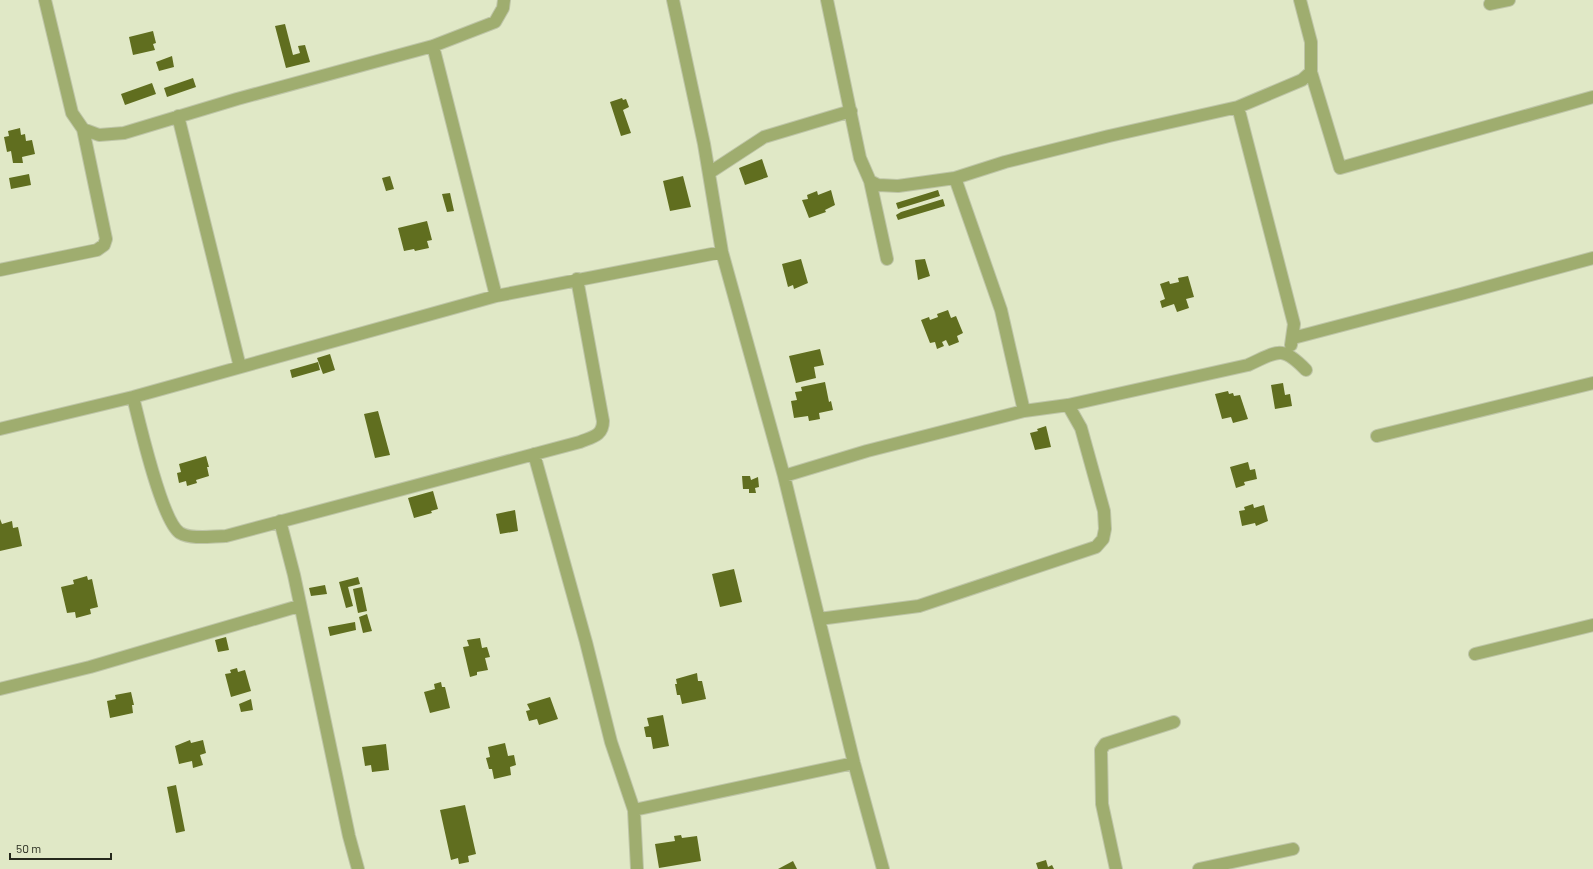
<svg xmlns="http://www.w3.org/2000/svg" width="1593" height="869" viewBox="0 0 1593 869" font-family="Barlow,sans-serif">
	<style>
		.building { fill: #606e1f }
		.lines { fill: none; stroke-linecap: round; stroke-linejoin: round }
		.minor-casing { stroke: #bec5a7; stroke-width: 14 }
		.minor { stroke: #9fad6f; stroke-width: 12 }
	</style>
	<rect width="100%" height="100%" fill="#e0e8c6"/>
	<path class="building" d="M285,24L293,55L300,53L298,46L305,45L310,62L286,68L275,26Z
		M153,31L156,43L153,44L155,50L133,55L129,37Z
		M172,56L174,67L159,71L156,62Z
		M193,78L196,87L167,97L164,88Z
		M152,83L156,94L125,105L121,94Z
		M622,98L623,100L626,99L629,107L623,110L631,133L621,136L610,102Z
		M20,128L21,135L25,134L26,141L32,140L35,154L22,157L23,163H13L11,151L7,152L4,137L9,136L8,131Z
		M762,159L768,177L745,185L739,168Z
		M29,174L31,185L11,189L9,178Z
		M390,176L394,189L386,191L382,178Z
		M683,176L691,207L670,211L663,181Z
		M831,190L835,205L825,210L826,212L809,218L802,200L808,199L807,195L817,191L818,195Z
		M938,190L940,196L898,209L896,203Z
		M450,193L454,211L447,212L442,194Z
		M943,199L945,206L898,220L896,215L901,212Z
		M427,221L432,240L427,241L429,248L415,251L414,249L404,251L398,228Z
		M801,259L808,283L794,289L793,285L788,287L782,264Z
		M925,259L930,276L918,280L915,260Z
		M1188,276L1194,297L1186,299L1189,308L1177,312L1174,304L1162,308L1160,301L1165,299L1160,284L1169,281L1170,284L1179,282L1178,278Z
		M948,310L951,318L956,316L963,333L957,336L959,342L949,346L946,340L942,342L944,346L937,349L935,342L930,343L921,320L929,317L930,320L938,317L937,314Z
		M820,349L824,365L814,367L816,378L796,383L789,356Z
		M330,354L335,370L323,374L317,358Z
		M318,362L320,370L292,378L290,370Z
		M825,382L829,402L831,401L833,410L819,413L820,419L809,421L808,416L794,418L791,401L797,400L795,392L802,391L801,387Z
		M1283,383L1285,395L1290,394L1292,406L1275,409L1271,385Z
		M1228,391L1229,394L1233,393L1234,396L1240,395L1248,419L1233,423L1231,417L1222,419L1215,394Z
		M378,411L390,455L375,458L364,414Z
		M1046,426L1051,447L1035,450L1030,433L1038,431L1037,429Z
		M206,456L209,467H207L209,476L196,480L197,483L187,486L186,481L179,483L177,473L181,472L179,464Z
		M1248,462L1250,470L1255,469L1257,479L1244,482L1245,485L1236,488L1230,467Z
		M742,476H750L751,480L758,477L759,487L755,488L756,493H749V489H743Z
		M433,491L438,509L431,511L432,513L414,518L408,498Z
		M1253,504L1254,508L1264,505L1268,521L1256,526L1255,523L1242,526L1239,511L1245,510L1244,507Z
		M515,510L518,531L500,534L496,514Z
		M0,519L2,524L12,521L13,528L18,527L22,546L0,551Z
		M734,569L742,602L720,607L712,574Z
		M87,576L88,580L92,579L98,607L90,609L91,614L76,618L75,612L67,613L61,587L74,584L73,580Z
		M358,577L360,584L348,587L353,606L346,608L339,582Z
		M325,585L327,594L311,596L309,588Z
		M362,587L367,611L358,613L353,589Z
		M367,614L372,631L363,633L359,617Z
		M355,622L356,630L330,636L328,627Z
		M226,637L229,650L218,652L215,640Z
		M480,638L482,648L487,647L490,657L485,658L488,670L477,672V675L470,677L463,647L469,646L467,640Z
		M237,668L238,672L245,670L251,691L231,697L225,674L231,673L230,670Z
		M697,673L698,681H702L706,699L682,704L680,695H677L675,684H677L676,679Z
		M441,682L442,687H445L450,708L430,713L424,692L435,689L434,684Z
		M131,692L134,705H132L133,713L110,718L107,701L116,699L115,695Z
		M550,697L558,719L539,725L537,719L529,721L526,711L530,710L527,704Z
		M251,699L253,710L241,712L239,704Z
		M663,715L669,746L653,749L651,737H646L644,727L649,726L647,718Z
		M190,740L191,743L203,740L206,753L200,755L203,765L193,768L192,761L179,764L175,746Z
		M505,743L508,756L514,755L516,765L510,767L511,775L494,779L492,769H489L486,758L490,757L488,747Z
		M386,744L389,770L372,772L371,765L365,766L362,747Z
		M176,785L185,831L176,833L167,787Z
		M465,805L476,854L468,856L469,862L459,864L458,858L451,860L440,810Z
		M681,835L682,838L697,836L701,861L659,868L655,844L675,841L674,836Z
		M1046,860L1048,867L1052,865L1054,869H1038L1036,863Z
		M793,861L797,869H778Z"/>
	<g class="lines">
		<g class="minor-casing">
			<path id="minor" d="M673,0L704,144L722,252L784,476L854,763L883,869
				M827,0L860,158L870,181L887,259
				M1300,0L1311,42V72L1340,168L1593,97
				M1490,4L1509,0
				M433,46L496,296
				M1238,107L1294,324L1291,345
				M178,116L240,367
				M83,129L99,135L124,133L237,99L433,46L495,22L503,8L504,0
				M709,173L764,137L851,111
				M955,178L1001,310L1024,411
				M870,181L878,185L898,186L955,178L1005,162L1109,136L1238,107L1302,80L1311,72
				M0,270L97,250L104,245L106,239L83,129L72,113L45,0
				M1293,338L1461,294L1593,258
				M133,397C139,421 162,522 180,533C192,540 213,536 226,536L580,442C592,437 603,436 603,421L577,279
				M0,429L133,397L496,296L722,252
				M1377,436L1593,383
				M534,454L586,642L611,742L634,810L854,763
				M784,476L867,451L1024,411L1068,405L1248,365C1277,352 1281,344 1306,370
				M280,521L294,575L349,836L358,869
				M819,619L919,606L1096,547L1103,539L1105,529L1104,511L1081,428L1068,405
				M1475,654L1593,625
				M0,689L90,667L299,606
				M634,810L637,869
				M1116,869L1102,804L1101,750L1105,744L1174,722
				M1199,869L1293,849"/>
		</g>
		<use href="#minor" class="minor"/>
	</g>
	<path d="M10 853v6h101v-6" fill="none" stroke="#25281c" stroke-width="2"/>
	<text x="16" y="853" font-size="12" fill="#25281c" stroke="#e0e8c6" stroke-width="3" paint-order="stroke">50 m</text>
</svg>
